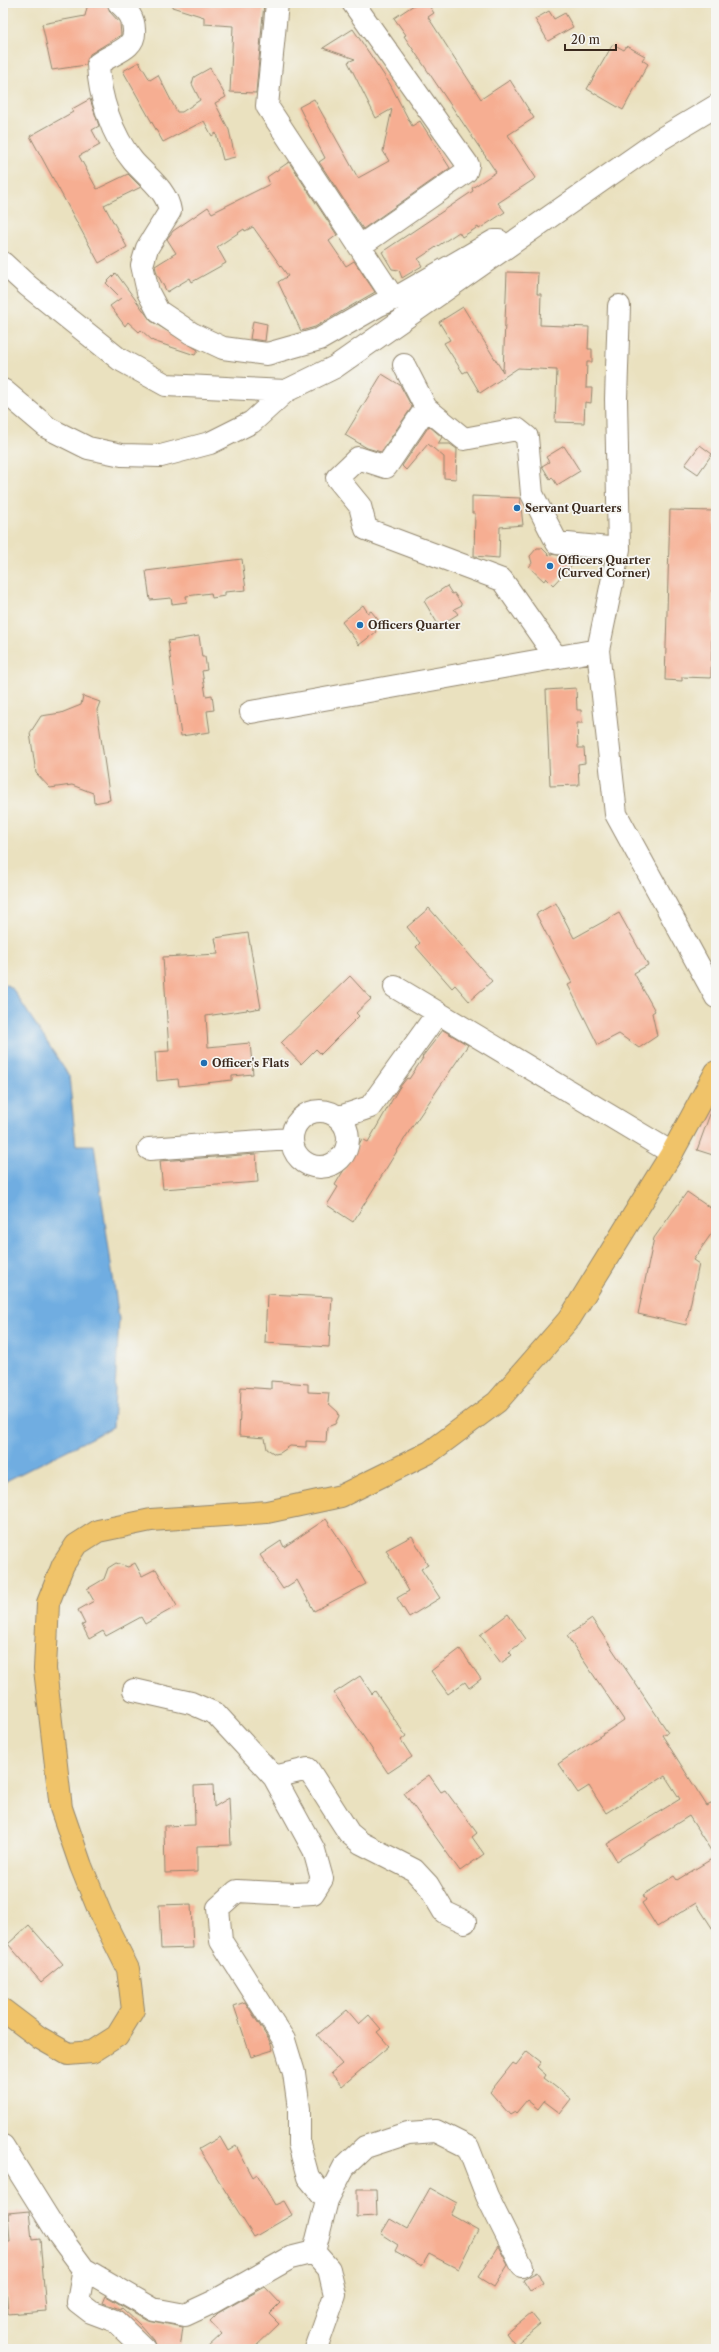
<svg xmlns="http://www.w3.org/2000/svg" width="719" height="2352" viewBox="0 0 719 2352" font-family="'Libre Caslon Text',serif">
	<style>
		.water { fill: #6fade1; stroke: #556c80 }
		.building { fill: #f6ae92 }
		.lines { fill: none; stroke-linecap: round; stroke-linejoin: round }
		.minor-casing { stroke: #92866e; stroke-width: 24 }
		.major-casing { stroke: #92866e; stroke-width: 24 }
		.minor { stroke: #fff; stroke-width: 22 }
		.major { stroke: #f0c369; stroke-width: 22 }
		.poi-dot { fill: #1f6fb2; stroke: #f6f6f2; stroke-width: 1.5 }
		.labels { text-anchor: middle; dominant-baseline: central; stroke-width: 3.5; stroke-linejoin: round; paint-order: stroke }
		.poi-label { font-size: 11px; font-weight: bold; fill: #3b2a1e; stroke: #f6f6f2; text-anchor: start }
	</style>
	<rect width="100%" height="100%" fill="#f6f6f2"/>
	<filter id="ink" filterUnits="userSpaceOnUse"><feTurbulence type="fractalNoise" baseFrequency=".025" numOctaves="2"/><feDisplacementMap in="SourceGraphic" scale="8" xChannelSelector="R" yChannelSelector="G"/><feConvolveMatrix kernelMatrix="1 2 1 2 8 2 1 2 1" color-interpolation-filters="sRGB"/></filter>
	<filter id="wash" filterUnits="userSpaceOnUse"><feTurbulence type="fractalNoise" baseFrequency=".012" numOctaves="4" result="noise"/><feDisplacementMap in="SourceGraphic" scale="16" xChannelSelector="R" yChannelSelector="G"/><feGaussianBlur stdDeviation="0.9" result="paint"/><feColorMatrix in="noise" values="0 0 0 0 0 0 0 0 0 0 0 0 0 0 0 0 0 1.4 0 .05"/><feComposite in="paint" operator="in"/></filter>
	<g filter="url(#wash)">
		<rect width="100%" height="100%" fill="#eae1bf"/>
		<path class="water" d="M3,983L12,988L69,1076L76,1145H94L119,1319L113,1427L6,1481L3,1487Z"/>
		<g id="blocks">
			<path class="building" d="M88,3H107L110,12L120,23L121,35L90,54L86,65L52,70L42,24L85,16Z
				M173,3L234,6L235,3H264L256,93L230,92L233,26L204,24V17L172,7Z
				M417,3H427L434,13L428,17L481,99L510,80L534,118L508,135L536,178L498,203L505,212L479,229L478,227L462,237L459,232L418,259L422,266L402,278L399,270L392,269L382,252L473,191L472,188L496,172L404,36L406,35L394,18Z
				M549,11L554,19L565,13L573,27L548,41L535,19Z
				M353,29L390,84L412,126L420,121L450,168L363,229L319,162L325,158L299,107L314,99L358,178L389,161L383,151L392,109L376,118L348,62L355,59L323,48Z
				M613,44L624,50L627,46L645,56L642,60L648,64L623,110L587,89Z
				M139,62L150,80L158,75L177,112H182L200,100L192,84L194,77L210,68L226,97L215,103L229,130L235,157L223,160L216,133L212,136L204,121L163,142L123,71Z
				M90,99L99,126L92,130L100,145L79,156L97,189L128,174L141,187L104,205L127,247L99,263L30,136L73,112L72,109Z
				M289,162L337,235L329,241L346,266L354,261L375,292L315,327L301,331L278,282L288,276L253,227L245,231L244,229L217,247L226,263L192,282L190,278L167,292L157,274L155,266L176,253L167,239L173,231L208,207L212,213L270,184L267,177Z
				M507,272L538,273L537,294H541L540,325L589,327L588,349H592V362H587L586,388H592L591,403L585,402L584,423L555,422L557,370L518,368L480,393L467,371L463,373L444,343L450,340L439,322L463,307L503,372Z
				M116,273L151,321L198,350L195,355L153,341L141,330L139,332L128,322L125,326L110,306L121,298L106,283Z
				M253,321L267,324L265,341L250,339Z
				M382,374L400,385L412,407L381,452L367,448L345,435Z
				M429,426L442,437L438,444H450L457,449L456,479L444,478V457L428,444L406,470L402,466Z
				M700,445L712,454L698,474L685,465Z
				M564,446L580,471L557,485L552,477L550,479L542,466L549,462L546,457Z
				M472,496L520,498L523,525L500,527L499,558L474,556L475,513H472Z
				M670,510L715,511L711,678L682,677V681L665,680Z
				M537,548H542L549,555L551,554L563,556L572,565L553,585L546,578L544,581L529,567L532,563L530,556Z
				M242,559L246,590L225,592V596L212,598L211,593L186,596L187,602L172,604L171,598L150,600L146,571Z
				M447,586L452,594L454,593L462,605L454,609L458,614L439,626L424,601Z
				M363,605L368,613L371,611L380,622L373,627L376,632L359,645L342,622Z
				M199,636L202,657H205L207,670L202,671L206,696L212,695L214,710L207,711L210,732L181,736L168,641Z
				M576,688L577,710H581L582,723H577L578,748H584L585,763L578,764L579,785L550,786L546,690Z
				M83,696L100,702L97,710L110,800L94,803L93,793L72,785L50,788L36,773L30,733L41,716L61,713L81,705Z
				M556,903L574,938L619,913L648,965L634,973L655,1011L652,1013L657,1036L639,1048L619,1034L598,1045L568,985L572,983L536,914Z
				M429,908L492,981L469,1001L455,985L452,988L416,947L420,943L407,927Z
				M248,933L261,1008L249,1010L247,1008V1010L206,1016L208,1047L250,1043L253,1074L232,1076V1080L179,1086L178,1079L157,1081L155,1052L169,1051L163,957L218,954L215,938Z
				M350,976L371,999L356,1013L359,1016L321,1054L316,1049L301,1064L281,1043Z
				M443,1030L468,1045L410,1130L353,1222L327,1205L338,1187L335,1185L362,1139L368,1142L399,1088L407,1078L409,1079L423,1058L422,1057Z
				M714,1103H716V1156L697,1150Z
				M256,1154L258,1182L163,1189L160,1161Z
				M687,1192L716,1212V1227L693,1260L699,1264L686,1325L638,1314L654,1238Z
				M267,1294L332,1297L329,1347L265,1343Z
				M271,1381L308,1384V1392L329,1393L328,1403L338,1412L339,1416L335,1424L327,1427L326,1442L306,1441V1447L290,1446L280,1453L275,1454L267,1449L265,1438L239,1436L241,1387L271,1389Z
				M326,1519L345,1547L366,1584L314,1611L297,1580L283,1589L260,1555L281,1541L284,1547Z
				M412,1536L428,1565L421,1569L440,1598L409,1617L397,1598L409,1591L386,1550Z
				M116,1563L128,1567L135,1563L142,1576L156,1569L177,1606L145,1624L141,1617L106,1636L103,1631L89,1639L82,1625L85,1624L78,1610L94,1601L87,1589L104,1579L108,1568Z
				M508,1614L526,1639L509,1652L512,1655L501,1663L480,1635Z
				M592,1619L668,1732L662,1735L707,1806L716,1801V1934L696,1903L657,1927L642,1903L646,1900L643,1895L674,1876L677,1880L715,1857L689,1816L617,1861L607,1844L680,1799L665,1776L606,1813L589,1786L578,1793L558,1764L624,1720L567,1636Z
				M460,1649L481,1679L469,1688L465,1682L448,1694L431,1671Z
				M360,1676L372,1694L375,1691L406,1736L401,1740L412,1757L388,1773L334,1693Z
				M429,1775L441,1792L445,1790L477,1833L472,1837L484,1854L460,1871L404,1793Z
				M213,1785L214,1807L229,1798L231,1845L197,1846V1872L165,1873L164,1826L195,1825L194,1786Z
				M191,1904L193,1948L161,1949L159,1905Z
				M29,1925L63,1964L41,1982L8,1944Z
				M245,2002L269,2040L273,2050L251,2057L234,2006Z
				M347,2010L359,2024L369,2015L381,2029L377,2032L389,2046L342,2086L331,2073L342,2064L317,2035Z
				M527,2051L541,2062L537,2067L546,2075L544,2078L571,2099L560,2113L544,2101L538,2109L527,2100L516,2113L515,2112L510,2115L490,2092L513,2063L516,2065Z
				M220,2137L228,2151L236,2146L253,2177L257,2174L275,2205L284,2201L292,2215L254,2237L199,2149Z
				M430,2188L457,2203L451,2215L478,2230L458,2269L429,2254L422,2266L395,2251L398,2245L381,2234L390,2219L407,2229Z
				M357,2189H376L377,2216L357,2217Z
				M29,2211L32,2240L40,2239L46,2311L8,2314L3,2242H10L8,2213Z
				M498,2246L508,2265L494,2287L478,2277Z
				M537,2272L543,2284L530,2291L523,2280Z
				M265,2287L280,2303L269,2314L279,2324L253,2349H206L222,2334L210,2321L218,2313Z
				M106,2296L147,2320L183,2327L180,2349L156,2348L153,2340L140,2325L121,2307L120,2309L103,2303Z
				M531,2313L540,2324L515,2345L506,2333Z"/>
		</g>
	</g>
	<g filter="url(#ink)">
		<use href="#blocks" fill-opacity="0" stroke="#92866e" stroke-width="1"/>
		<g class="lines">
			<g class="minor-casing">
				<path id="minor" d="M119,3C128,11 134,18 134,30C136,50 111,53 98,64C99,96 112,136 133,161C146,176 167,190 170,211L147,248L142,265L148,292L158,311L191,333L223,348L267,354L320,339L379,305L394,299L494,241H499
					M277,3L267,106L394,299
					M353,3L468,165L466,172L360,246
					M3,263L28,286L119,359L166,385L286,391
					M619,306L616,399L619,549L598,650L616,814L716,997
					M404,365L426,408L464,439L517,429L527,437L532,494L557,543L619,549
					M3,390L48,428L88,448L122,455L161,456L210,443L252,422L286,391L335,367L661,139L716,106
					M426,408L386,467L358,458L337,478L360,506L366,529L502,580L556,657
					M251,712L598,650
					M395,987L672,1153
					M292 1139a28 28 0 1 1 56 0a28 28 0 1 1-56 0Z
					M340,1117L370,1107L437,1014
					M149,1149L290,1139
					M134,1690L191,1703L216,1714L274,1777L314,1850L322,1879L313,1893L295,1894L237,1891L218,1908L221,1941L284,2040L294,2073L299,2109V2144L308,2177L327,2200L314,2252
					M274,1777L308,1769L349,1833L361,1843L414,1870L428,1885L444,1912L465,1922
					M3,2146L58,2234L84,2269L153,2309L185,2315L213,2302L290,2258L314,2252L329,2269L335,2295L316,2349
					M327,2200L344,2167L365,2147L408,2133L436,2131L468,2147L487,2196L522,2266
					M84,2269L78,2302L91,2312L115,2321L144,2349"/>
			</g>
			<g class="major-casing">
				<path id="major" d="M3,2010L40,2038L68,2054L92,2052L117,2036L133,2010L128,1969L101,1915L81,1866L61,1808L51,1722L45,1669L48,1603L63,1565L76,1545L98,1531L151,1520L267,1512L341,1496L430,1452L497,1402L570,1318L672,1153L716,1072"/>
			</g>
			<use href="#minor" class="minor"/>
			<use href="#major" class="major"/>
		</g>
	</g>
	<g class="poi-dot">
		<circle cx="517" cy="508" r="4"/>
		<circle cx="550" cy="566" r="4"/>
		<circle cx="360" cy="625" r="4"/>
		<circle cx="204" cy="1063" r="4"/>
	</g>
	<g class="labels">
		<g class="poi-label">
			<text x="525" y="508">Servant Quarters</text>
			<text x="558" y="560">Officers Quarter<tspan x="558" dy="13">(Curved Corner)</tspan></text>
			<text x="368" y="625">Officers Quarter</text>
			<text x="212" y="1063">Officer's Flats</text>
		</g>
	</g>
	<rect width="719" height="2352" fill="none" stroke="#f6f6f2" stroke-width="16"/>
	<path d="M565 44v6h51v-6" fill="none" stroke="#3b2a1e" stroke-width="2"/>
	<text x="571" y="44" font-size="12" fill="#3b2a1e" stroke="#f6f6f2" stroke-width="3" paint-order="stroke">20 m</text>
</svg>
